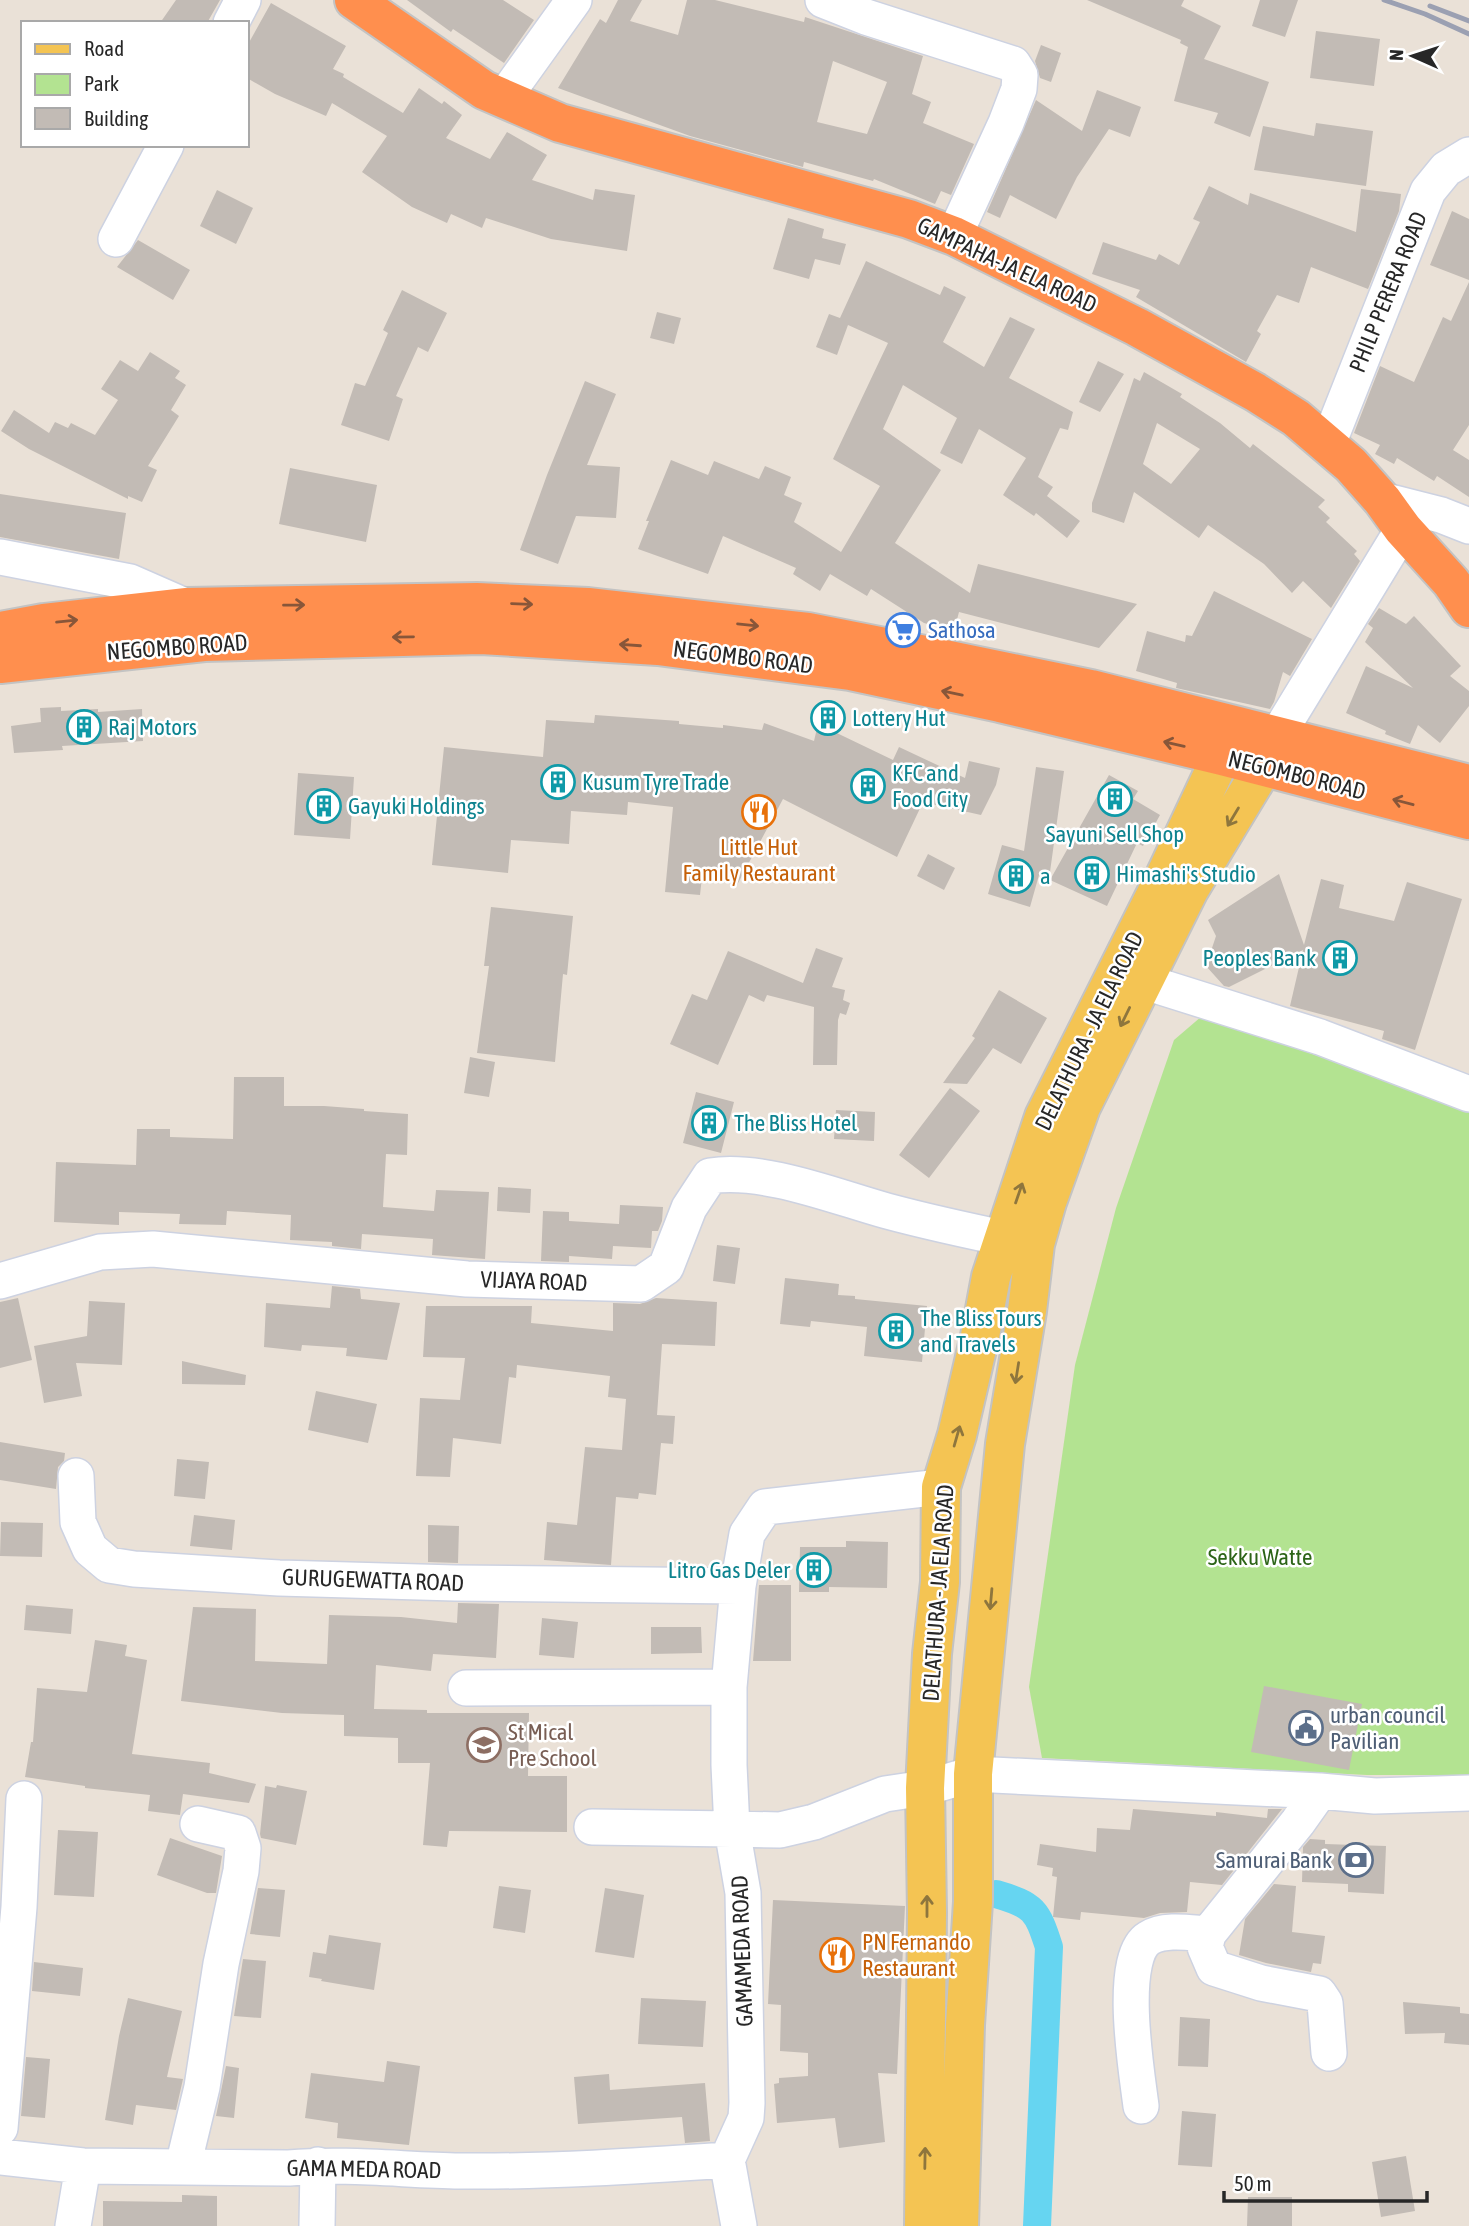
<svg xmlns="http://www.w3.org/2000/svg" width="1469" height="2226" viewBox="0 0 1469 2226" font-family="'Asap Condensed',sans-serif">
	<style>
		.green { fill: #b3e391 }
		.lines { fill: none; stroke-linecap: round; stroke-linejoin: round }
		.canal { stroke: #66d5f1; stroke-width: 28 }
		.building { fill: #c2bbb5; fill-rule: evenodd }
		.minor-casing { stroke: #cdd2e1; stroke-width: 38 }
		.major-casing { stroke: #c3c3c3; stroke-width: 42 }
		.highway-casing { stroke: #c3c3c3; stroke-width: 42 }
		.minor { stroke: #fff; stroke-width: 35 }
		.major { stroke: #f4c453; stroke-width: 38 }
		.highway { stroke: #ff8f4e; stroke-width: 38 }
		.rail { stroke: #9ba0b2; stroke-width: 5 }
		.oneway { stroke: #885639 }
		.oneway2 { stroke: #8e763d }
		.labels { text-anchor: middle; dominant-baseline: central; stroke-width: 5; stroke-linejoin: round; paint-order: stroke }
		.street-label { font-size: 23px; fill: #272727; stroke: #fff }
		.shop-label { font-size: 23px; fill: #366cbe; stroke: #fff; text-anchor: start }
		.culture-label { font-size: 23px; fill: #0d838f; stroke: #fff; text-anchor: start }
		.food-label { font-size: 23px; fill: #c56008; stroke: #fff }
		.park-label { font-size: 23px; fill: #2c6417; stroke: #fff }
		.service-label { font-size: 23px; fill: #4e5e75; stroke: #fff; text-anchor: start }
		.education-label { font-size: 23px; fill: #785e54; stroke: #fff; text-anchor: start }
	</style>
	<rect width="100%" height="100%" fill="#eae1d7"/>
	<path class="green" d="M1202,1016L1469,1108V1775H1367L1042,1758L1029,1687L1075,1365L1116,1208L1174,1040Z"/>
	<g class="lines">
		<path class="canal" d="M996,1894C1034,1905 1037,1910 1049,1947L1037,2226"/>
	</g>
	<path class="building" d="M176,0H220L207,23H160Z
		M407,0H503L534,20L504,63L453,29L451,32Z
		M618,0H642L630,21L678,35L687,0H715L804,22L805,17L923,56L912,94L931,102L923,123L974,144L951,195L941,191L935,204L874,179L873,181L804,162L803,167L690,136L558,88L600,19L606,23ZM833,61L887,82L867,134L817,122Z
		M1087,0H1184L1181,6L1221,26L1204,59L1269,82L1250,137L1214,123L1218,113L1174,101L1188,47L1180,43L1181,40Z
		M1260,0H1298L1285,37L1252,26Z
		M271,3L346,46L333,69L344,74L343,77L403,113L419,88L442,104L444,101L462,115L446,138L490,159L507,132L547,155L532,180L593,200L595,189L635,195L627,251L551,239L486,218L482,228L451,214L447,223L412,207L362,172L387,136L332,103L326,116L275,94L247,78V46Z
		M1316,31L1380,39L1374,86L1310,78Z
		M1041,45L1061,53L1051,82L1040,78L1035,61Z
		M1097,90L1141,107L1130,137L1109,129L1077,177L1056,219L1010,195L1000,218L987,212L1036,100L1082,131Z
		M1316,123L1373,131L1366,186L1254,170L1263,126L1314,136Z
		M1209,186L1248,205L1250,193L1356,232L1361,189L1401,194L1399,211L1368,289L1311,267L1299,303L1277,295L1257,331L1261,334L1246,362L1136,297L1140,290L1092,274L1103,242L1156,260L1159,254L1179,265L1200,222L1193,219Z
		M217,190L253,208L236,244L200,226Z
		M1452,211L1469,219V280L1430,265Z
		M788,218L824,229L822,238L846,244L840,265L815,259L809,279L773,269Z
		M138,240L190,270L173,300L117,267Z
		M866,261L940,295L944,286L966,297L943,342L984,367L1010,317L1035,329L1009,378L1073,412L1068,430L1060,428L1038,477L1053,487L1047,496L1080,521L1067,538L1036,513L1034,516L1003,495L1026,458L979,429L962,464L940,453L957,418L903,385L883,429L941,470L895,543L970,593L978,564L1137,604L1099,648L959,612L954,631L924,623L871,589L867,596L830,574L820,591L793,574L796,568L723,536L708,574L638,549L649,521H646L671,460L708,475L714,461L759,479L765,466L791,477L784,495L802,503L794,522L841,552L880,486L833,459L888,343L848,325L837,355L816,347L829,314L840,318Z
		M1469,282V425L1453,450L1469,460V497L1437,476L1434,481L1397,458L1394,464L1375,454L1380,445L1354,433L1380,366L1414,382L1443,317L1451,321Z
		M402,290L447,313L428,352L418,347L396,396L403,399L389,441L341,425L355,383L365,386L388,333L383,330Z
		M657,312L681,318L674,344L650,338Z
		M150,352L180,371L175,378L186,385L171,410L179,416L148,466L157,470L142,502L128,496V499L29,449L1,431L14,410L49,433L55,422L68,428L71,423L95,435L118,400L101,389L120,360L138,371Z
		M1098,361L1124,374L1100,412L1079,402Z
		M1144,372L1182,394L1180,397L1220,423L1250,448L1253,444L1325,500L1318,507L1330,518L1326,522L1357,551L1354,554L1360,561L1331,608L1303,581L1292,593L1264,564L1208,525L1199,538L1134,492L1124,523L1092,512V503L1134,378L1140,381ZM1157,423L1200,449L1171,484L1143,464Z
		M585,381L616,394L587,465L620,467L616,518L576,516L558,564L520,550L547,475Z
		M290,468L377,485L366,542L279,524Z
		M0,494L126,513L119,559L0,537Z
		M1214,591L1312,639L1290,676L1283,672L1274,702L1270,709L1176,688L1177,683L1136,671L1147,631L1185,642L1186,635L1192,636Z
		M1379,608L1406,624L1414,616L1461,666L1450,676L1469,691V706L1440,743L1418,725L1410,744L1385,734L1386,731L1346,713L1366,666L1413,688L1365,642L1373,628L1368,624Z
		M61,707V711L98,709V712L142,709L143,741L62,746L63,750L14,753L11,726L41,722L40,708Z
		M595,715L679,721V724L723,728V725L762,730L764,723L814,741L818,724L893,760L899,747L965,778L969,761L1000,768L996,785L981,815L923,802L897,857L783,799L737,885L702,877L700,895L665,892L673,807L628,802L627,815L571,811L569,844L511,840L508,873L432,865L444,747L543,757L546,720L594,723Z
		M1036,767L1064,771L1049,879L1039,875L1030,907L988,894L1002,845L1024,851Z
		M298,773L354,777L350,839L294,835Z
		M1109,775L1138,791L1133,799L1160,815L1143,846L1137,843L1107,906L1050,880Z
		M928,854L955,868L944,890L917,876Z
		M1279,874L1304,945L1321,879L1344,885L1339,908L1394,921L1407,882L1462,899L1415,1050L1382,1039L1384,1031L1290,1006L1303,950L1229,987L1224,986L1206,966L1216,936L1208,920Z
		M491,907L573,916L567,975L563,974L555,1062L477,1053L489,966H484Z
		M816,948L843,958L832,987L845,990L843,1000L850,1003L846,1015L840,1013L838,1020L837,1065H813L814,1007L767,995L764,1002L749,995L718,1065L670,1044L692,994L707,1000L728,951L803,983Z
		M999,990L1047,1018L1021,1064L993,1048L967,1084L943,1083L975,1038L972,1036Z
		M470,1057L495,1062L489,1097L464,1093Z
		M234,1077H284V1106H324L364,1109V1111L408,1114L407,1155L386,1154L383,1207L434,1211L436,1190L489,1192L485,1259L432,1255L433,1239L362,1234L361,1249L332,1246V1242L290,1240L291,1215L227,1211L226,1225L179,1224L180,1214L119,1212V1225L54,1222L56,1162L136,1165L137,1129H170V1137L233,1139Z
		M950,1088L980,1111L929,1178L899,1155Z
		M696,1092L734,1102L721,1153L683,1143Z
		M836,1110L875,1112L874,1141L834,1139Z
		M498,1187L531,1189L530,1213L497,1211Z
		M620,1205L663,1207L662,1221L658,1231H652L651,1248L613,1246L612,1259L569,1256V1262L541,1261L543,1211L569,1212V1221L619,1224Z
		M717,1245L740,1248L735,1284L713,1281Z
		M785,1278L839,1284L838,1295L855,1296V1299L927,1306L922,1362L864,1356L867,1327L811,1321L810,1327L780,1324Z
		M332,1286L360,1289L361,1299L400,1303L387,1360L346,1356L347,1348L302,1345L301,1351L264,1347L266,1303L330,1308Z
		M18,1298L32,1360L0,1368V1302Z
		M656,1298L717,1302L715,1346L662,1344L657,1415L675,1416L673,1444L661,1443L656,1495L639,1493L638,1499L616,1497L611,1565L544,1560L547,1522L577,1525L585,1447L622,1450L626,1399L608,1397L610,1376L517,1365L516,1378L509,1377L501,1444L453,1438L450,1477L416,1476L420,1398L460,1400L465,1358L423,1357L426,1306H532L531,1323L613,1331V1303L640,1304Z
		M89,1301L125,1303L122,1365L76,1363L82,1396L44,1403L34,1346L87,1336Z
		M182,1361L246,1375L245,1385L182,1384Z
		M316,1391L377,1404L368,1443L308,1430Z
		M0,1442L65,1453L64,1461L58,1467L56,1489L0,1480Z
		M177,1459L209,1462L205,1499L174,1496Z
		M194,1515L235,1520L232,1550L190,1546Z
		M1,1522L43,1523L42,1557L0,1556Z
		M428,1525L459,1526L458,1563L428,1562Z
		M846,1541L888,1542L887,1588L829,1587V1592H799L800,1547H846Z
		M759,1585H791V1661H753Z
		M458,1603L499,1604L496,1658L433,1654L431,1671L376,1665L374,1709L427,1710V1713H529L528,1776H567V1832L449,1831L447,1847L423,1845L430,1763H398V1738L344,1736V1715L282,1713L181,1701L193,1607L256,1609L255,1661L327,1664L329,1615L401,1617L457,1623Z
		M26,1605L73,1609L71,1634L24,1630Z
		M542,1618L578,1622L574,1658L539,1655Z
		M651,1627H701L702,1653L651,1654Z
		M95,1640L127,1645L125,1656L147,1660L132,1754L210,1763L209,1773L256,1784L249,1803L183,1794L180,1815L148,1811L150,1795L85,1788V1786L25,1777L31,1742H33L37,1688L87,1692Z
		M1264,1686L1362,1704L1349,1770L1251,1752Z
		M277,1785L307,1791L296,1845L261,1838L260,1834L265,1786L276,1788Z
		M1133,1809L1216,1816V1812L1267,1818L1268,1809H1282L1222,1885L1190,1882L1187,1912L1160,1913L1144,1918L1081,1912L1080,1920L1053,1917L1057,1877L1052,1876L1053,1868L1037,1865L1040,1844L1096,1852L1097,1828L1130,1830Z
		M58,1830L98,1832L94,1897L54,1895Z
		M170,1838L222,1856L216,1893H207L157,1875Z
		M1310,1839L1325,1840V1844L1386,1846L1384,1894L1348,1892V1884L1302,1882L1303,1847Z
		M1274,1884L1296,1886L1292,1932L1325,1936L1321,1964L1313,1963L1311,1972L1266,1963L1239,1955L1245,1919Z
		M499,1886L531,1890L525,1933L493,1928Z
		M258,1888L285,1890L280,1937L250,1934Z
		M605,1888L644,1895L634,1958L595,1952Z
		M773,1900L905,1906L897,2074L878,2073L885,2142L839,2148L835,2118L777,2123L774,2084L779,2083V2078L808,2076V2053L780,2051L781,2005L768,2004Z
		M329,1935L381,1943L374,1990L321,1981L322,1979L309,1977L313,1952L326,1954Z
		M243,1959L266,1961L261,2018L234,2016Z
		M34,1962L83,1968L80,1996L32,1991Z
		M128,1998L182,2011L167,2077L183,2079L176,2110L136,2105L133,2125L105,2120L119,2036Z
		M641,1998L706,2001L703,2047L638,2044Z
		M1403,2002L1460,2007V2013L1469,2014V2045L1444,2043L1445,2033L1405,2034Z
		M1180,2017L1210,2019L1208,2067L1178,2066Z
		M26,2057L50,2059L45,2118L21,2116Z
		M387,2061L420,2066L409,2145L337,2138L338,2123L305,2118L311,2073L384,2082Z
		M226,2066L239,2068L234,2118L216,2116Z
		M609,2074L610,2090L705,2083L710,2141L685,2143L682,2117L578,2124L574,2077Z
		M1182,2111L1216,2114L1212,2167L1178,2165Z
		M1406,2156L1415,2211L1381,2217L1372,2162Z
		M182,2195L217,2196V2226H103V2201L182,2202Z
		M1248,2197H1292V2226H1247Z"/>
	<g class="lines">
		<g class="minor-casing">
			<path id="minor" d="M823,0L866,17L1013,64L1020,75L1019,89L1006,123L954,236
				M231,23L243,0
				M503,99L574,0
				M116,239L166,145
				M1328,444L1428,191L1446,169L1469,155
				M1382,500L1441,515L1469,526
				M0,557L130,582L187,607
				M1277,736L1403,529
				M1142,981L1320,1037L1469,1094
				M0,1281L100,1252L153,1249L467,1279L641,1284L666,1267L689,1208L710,1176C765,1168 833,1196 887,1211C935,1224 983,1234 1032,1244
				M76,1476L78,1522L90,1549L109,1565L134,1569L279,1578L455,1583L738,1586
				M466,1688L729,1687
				M1320,1791L1298,1822L1208,1934L1205,1947L1214,1968L1261,1983L1319,1994L1325,2003L1329,2053
				M592,1827L732,1829L729,1765V1687L738,1586L747,1534L765,1507L941,1487
				M1141,2106C1137,2074 1117,1957 1149,1938C1165,1928 1191,1933 1208,1934
				M0,2128L19,1907L24,1799
				M0,2157L83,2166L289,2168C345,2163 403,2170 460,2171C549,2172 638,2166 727,2160
				M183,2166L202,2087L221,1964L241,1871L243,1848L238,1833L198,1824
				M73,2226L83,2166
				M317,2226L318,2165
				M739,2226L727,2160L746,2118L747,2103L743,1893L732,1829L780,1830L814,1822L885,1794L925,1788L973,1774L1320,1791L1375,1796L1469,1793"/>
		</g>
		<g class="major-casing">
			<path id="major" d="M924,2226L927,1912L925,1788L932,1654L940,1582L941,1487L957,1435L980,1336L991,1277L1044,1117L1165,876L1235,727
				M959,2226L965,2025L973,1902V1774L1005,1444L1027,1311L1035,1244L1047,1202L1081,1107L1189,890L1264,766L1276,738"/>
		</g>
		<g class="highway-casing">
			<path id="highway" d="M354,0L484,90L560,123L909,219L954,236L1137,327L1255,392L1296,418L1351,465L1382,500L1403,529L1451,582L1469,608
				M0,631L44,623L187,607L477,602L588,607L808,632L910,652L1091,689L1469,784
				M0,664L204,642L481,635L658,646L850,671L1000,703L1222,756L1469,820"/>
		</g>
		<use href="#minor" class="minor"/>
		<use href="#major" class="major"/>
		<use href="#highway" class="highway"/>
		<path class="rail" d="M1384,0L1425,14L1469,34
			M1430,6L1469,21"/>
	</g>
	<defs><path id="oneway-shaft" d="M-6 0H5M1.5-3L5.5 0L1.5 3" fill="none" stroke-width="1.6" stroke-linecap="round" stroke-linejoin="round" transform="scale(1.75)"/></defs>
	<g class="oneway">
		<use href="#oneway-shaft" transform="translate(522 604) rotate(2)"/>
		<use href="#oneway-shaft" transform="translate(294 605) rotate(-1)"/>
		<use href="#oneway-shaft" transform="translate(67 621) rotate(-6)"/>
		<use href="#oneway-shaft" transform="translate(748 625) rotate(6)"/>
		<use href="#oneway-shaft" transform="translate(403 637) rotate(179)"/>
		<use href="#oneway-shaft" transform="translate(630 645) rotate(-176)"/>
		<use href="#oneway-shaft" transform="translate(952 693) rotate(-168)"/>
		<use href="#oneway-shaft" transform="translate(1174 744) rotate(-167)"/>
		<use href="#oneway-shaft" transform="translate(1403 802) rotate(-165)"/>
	</g>
	<g class="oneway2">
		<use href="#oneway-shaft" transform="translate(1233 817) rotate(121)"/>
		<use href="#oneway-shaft" transform="translate(1125 1017) rotate(116)"/>
		<use href="#oneway-shaft" transform="translate(1019 1193) rotate(-71)"/>
		<use href="#oneway-shaft" transform="translate(1017 1373) rotate(99)"/>
		<use href="#oneway-shaft" transform="translate(957 1436) rotate(-74)"/>
		<use href="#oneway-shaft" transform="translate(991 1599) rotate(95)"/>
		<use href="#oneway-shaft" transform="translate(927 1906) rotate(-90)"/>
		<use href="#oneway-shaft" transform="translate(925 2158) rotate(-89)"/>
	</g>
	<defs>
		<g id="supermarket-ring" transform="scale(1.75)"><circle r="9.5" fill="#fff" stroke="#3f7fe0" stroke-width="1.5"/><path d="M-6-5.5h2.5l.6 2H6L4.5 2H-2.5L-4.4-4H-6ZM-1.5 3.2a1.3 1.3 0 1 0 .1 0ZM3 3.2a1.3 1.3 0 1 0 .1 0Z" fill="#3f7fe0"/></g>
		<g id="building-ring" transform="scale(1.75)"><circle r="9.5" fill="#fff" stroke="#0f9aa8" stroke-width="1.5"/><path d="M-4-6H4V6H1V3H-1V6H-4ZM-2.5-4.3h1.7v1.8h-1.7ZM.8-4.3h1.7v1.8H.8ZM-2.5-1h1.7V.8h-1.7ZM.8-1h1.7V.8H.8Z" fill="#0f9aa8"/></g>
		<g id="restaurant-ring" transform="scale(1.75)"><circle r="9.5" fill="#fff" stroke="#e8710a" stroke-width="1.5"/><path d="M-5-6h1v4h1v-4h1v4h1v-4h1v5L-1.5 .5V6h-2V.5L-5-1ZM5-6V6H3V1.5H1.5Q1.5-4 5-6Z" fill="#e8710a"/></g>
		<g id="civic-ring" transform="scale(1.75)"><circle r="9.5" fill="#fff" stroke="#5c6f8a" stroke-width="1.5"/><path d="M-.6-6.5H3V-4.5H.6V-3L4-1V1h2V6H-6V1h2V-1L-.6-3ZM-1.2 2.5V6h2.4V2.5Z" fill="#5c6f8a"/></g>
		<g id="school-ring" transform="scale(1.75)"><circle r="9.5" fill="#fff" stroke="#8d6e63" stroke-width="1.5"/><path d="M0-5L7-2L0 1L-7-2ZM-4 1L0 2.5L4 1V4Q0 6-4 4Z" fill="#8d6e63"/></g>
		<g id="bank-ring" transform="scale(1.75)"><circle r="9.5" fill="#fff" stroke="#5c6f8a" stroke-width="1.5"/><path d="M-6-4H6V4H-6ZM0-2.3a2.3 2.3 0 1 0 0 4.6a2.3 2.3 0 1 0 0-4.6Z" fill="#5c6f8a"/></g>
	</defs>
	<g fill-rule="evenodd">
		<use href="#supermarket-ring" x="903" y="630"/>
		<use href="#building-ring" x="828" y="718"/>
		<use href="#building-ring" x="84" y="727"/>
		<use href="#building-ring" x="558" y="782"/>
		<use href="#building-ring" x="868" y="786"/>
		<use href="#building-ring" x="1115" y="799"/>
		<use href="#building-ring" x="324" y="806"/>
		<use href="#restaurant-ring" x="759" y="812"/>
		<use href="#building-ring" x="1092" y="874"/>
		<use href="#building-ring" x="1016" y="876"/>
		<use href="#building-ring" x="1340" y="958"/>
		<use href="#building-ring" x="709" y="1123"/>
		<use href="#building-ring" x="896" y="1331"/>
		<use href="#building-ring" x="814" y="1570"/>
		<use href="#civic-ring" x="1306" y="1728"/>
		<use href="#school-ring" x="484" y="1745"/>
		<use href="#bank-ring" x="1356" y="1860"/>
		<use href="#restaurant-ring" x="837" y="1955"/>
	</g>
	<g class="labels">
		<g class="street-label">
			<text transform="translate(1007 265) rotate(25)">GAMPAHA-JA ELA ROAD</text>
			<text transform="translate(1388 292) rotate(-68)">PHILP PERERA ROAD</text>
			<text transform="translate(177 647) rotate(-4)">NEGOMBO ROAD</text>
			<text transform="translate(743 657) rotate(7)">NEGOMBO ROAD</text>
			<text transform="translate(1297 775) rotate(14)">NEGOMBO ROAD</text>
			<text transform="translate(1089 1031) rotate(-64)">DELATHURA - JA ELA ROAD</text>
			<text transform="translate(534 1281) rotate(2)">VIJAYA ROAD</text>
			<text transform="translate(373 1580) rotate(2)">GURUGEWATTA ROAD</text>
			<text transform="translate(938 1593) rotate(-86)">DELATHURA - JA ELA ROAD</text>
			<text transform="translate(742 1951) rotate(-92)">GAMAMEDA ROAD</text>
			<text transform="translate(364 2169) rotate(1)">GAMA MEDA ROAD</text>
		</g>
		<g class="shop-label">
			<text x="928" y="630">Sathosa</text>
		</g>
		<g class="culture-label">
			<text x="852" y="718">Lottery Hut</text>
			<text x="108" y="727">Raj Motors</text>
			<text x="892" y="773">KFC and<tspan x="892" dy="26">Food City</tspan></text>
			<text x="582" y="782">Kusum Tyre Trade</text>
			<text x="348" y="806">Gayuki Holdings</text>
			<text x="1115" y="834" text-anchor="middle">Sayuni Sell Shop</text>
			<text x="1116" y="874">Himashi's Studio</text>
			<text x="1040" y="876">a</text>
			<text x="1316" y="958" text-anchor="end">Peoples Bank</text>
			<text x="734" y="1123">The Bliss Hotel</text>
			<text x="920" y="1318">The Bliss Tours<tspan x="920" dy="26">and Travels</tspan></text>
			<text x="790" y="1570" text-anchor="end">Litro Gas Deler</text>
		</g>
		<g class="food-label">
			<text x="759" y="847">Little Hut<tspan x="759" dy="26">Family Restaurant</tspan></text>
			<text x="862" y="1942" text-anchor="start">PN Fernando<tspan x="862" dy="26">Restaurant</tspan></text>
		</g>
		<g class="park-label">
			<text x="1260" y="1557">Sekku Watte</text>
		</g>
		<g class="service-label">
			<text x="1330" y="1715">urban council<tspan x="1330" dy="26">Pavilian</tspan></text>
			<text x="1332" y="1860" text-anchor="end">Samurai Bank</text>
		</g>
		<g class="education-label">
			<text x="508" y="1732">St Mical<tspan x="508" dy="26">Pre School</tspan></text>
		</g>
	</g>
	<rect x="21" y="21" width="228" height="126" fill="#ffffff" stroke="#a9a9a9" stroke-width="2"/>
	<rect x="35" y="44" width="35" height="10" fill="#f4c453" stroke="#a9a9a9" stroke-width="2"/>
	<text x="84" y="56" font-size="21" fill="#272727">Road</text>
	<rect x="35" y="74" width="35" height="21" fill="#b3e391" stroke="#a9a9a9" stroke-width="2"/>
	<text x="84" y="91" font-size="21" fill="#272727">Park</text>
	<rect x="35" y="108" width="35" height="21" fill="#c2bbb5" stroke="#a9a9a9" stroke-width="2"/>
	<text x="84" y="126" font-size="21" fill="#272727">Building</text>
	<g transform="translate(1413 56) rotate(273)" stroke="#ffffff" stroke-width="5" paint-order="stroke">
	<path d="M0-5L12 26L0 18L-12 26Z" fill="#272727"/>
	<text y="-10" font-size="19" font-weight="bold" text-anchor="middle" fill="#272727">N</text>
	</g>
	<path d="M1224 2191v10h203v-10" fill="none" stroke="#272727" stroke-width="3.5"/>
	<text x="1234" y="2191" font-size="21" fill="#272727" stroke="#ffffff" stroke-width="5" paint-order="stroke">50 m</text>
</svg>
